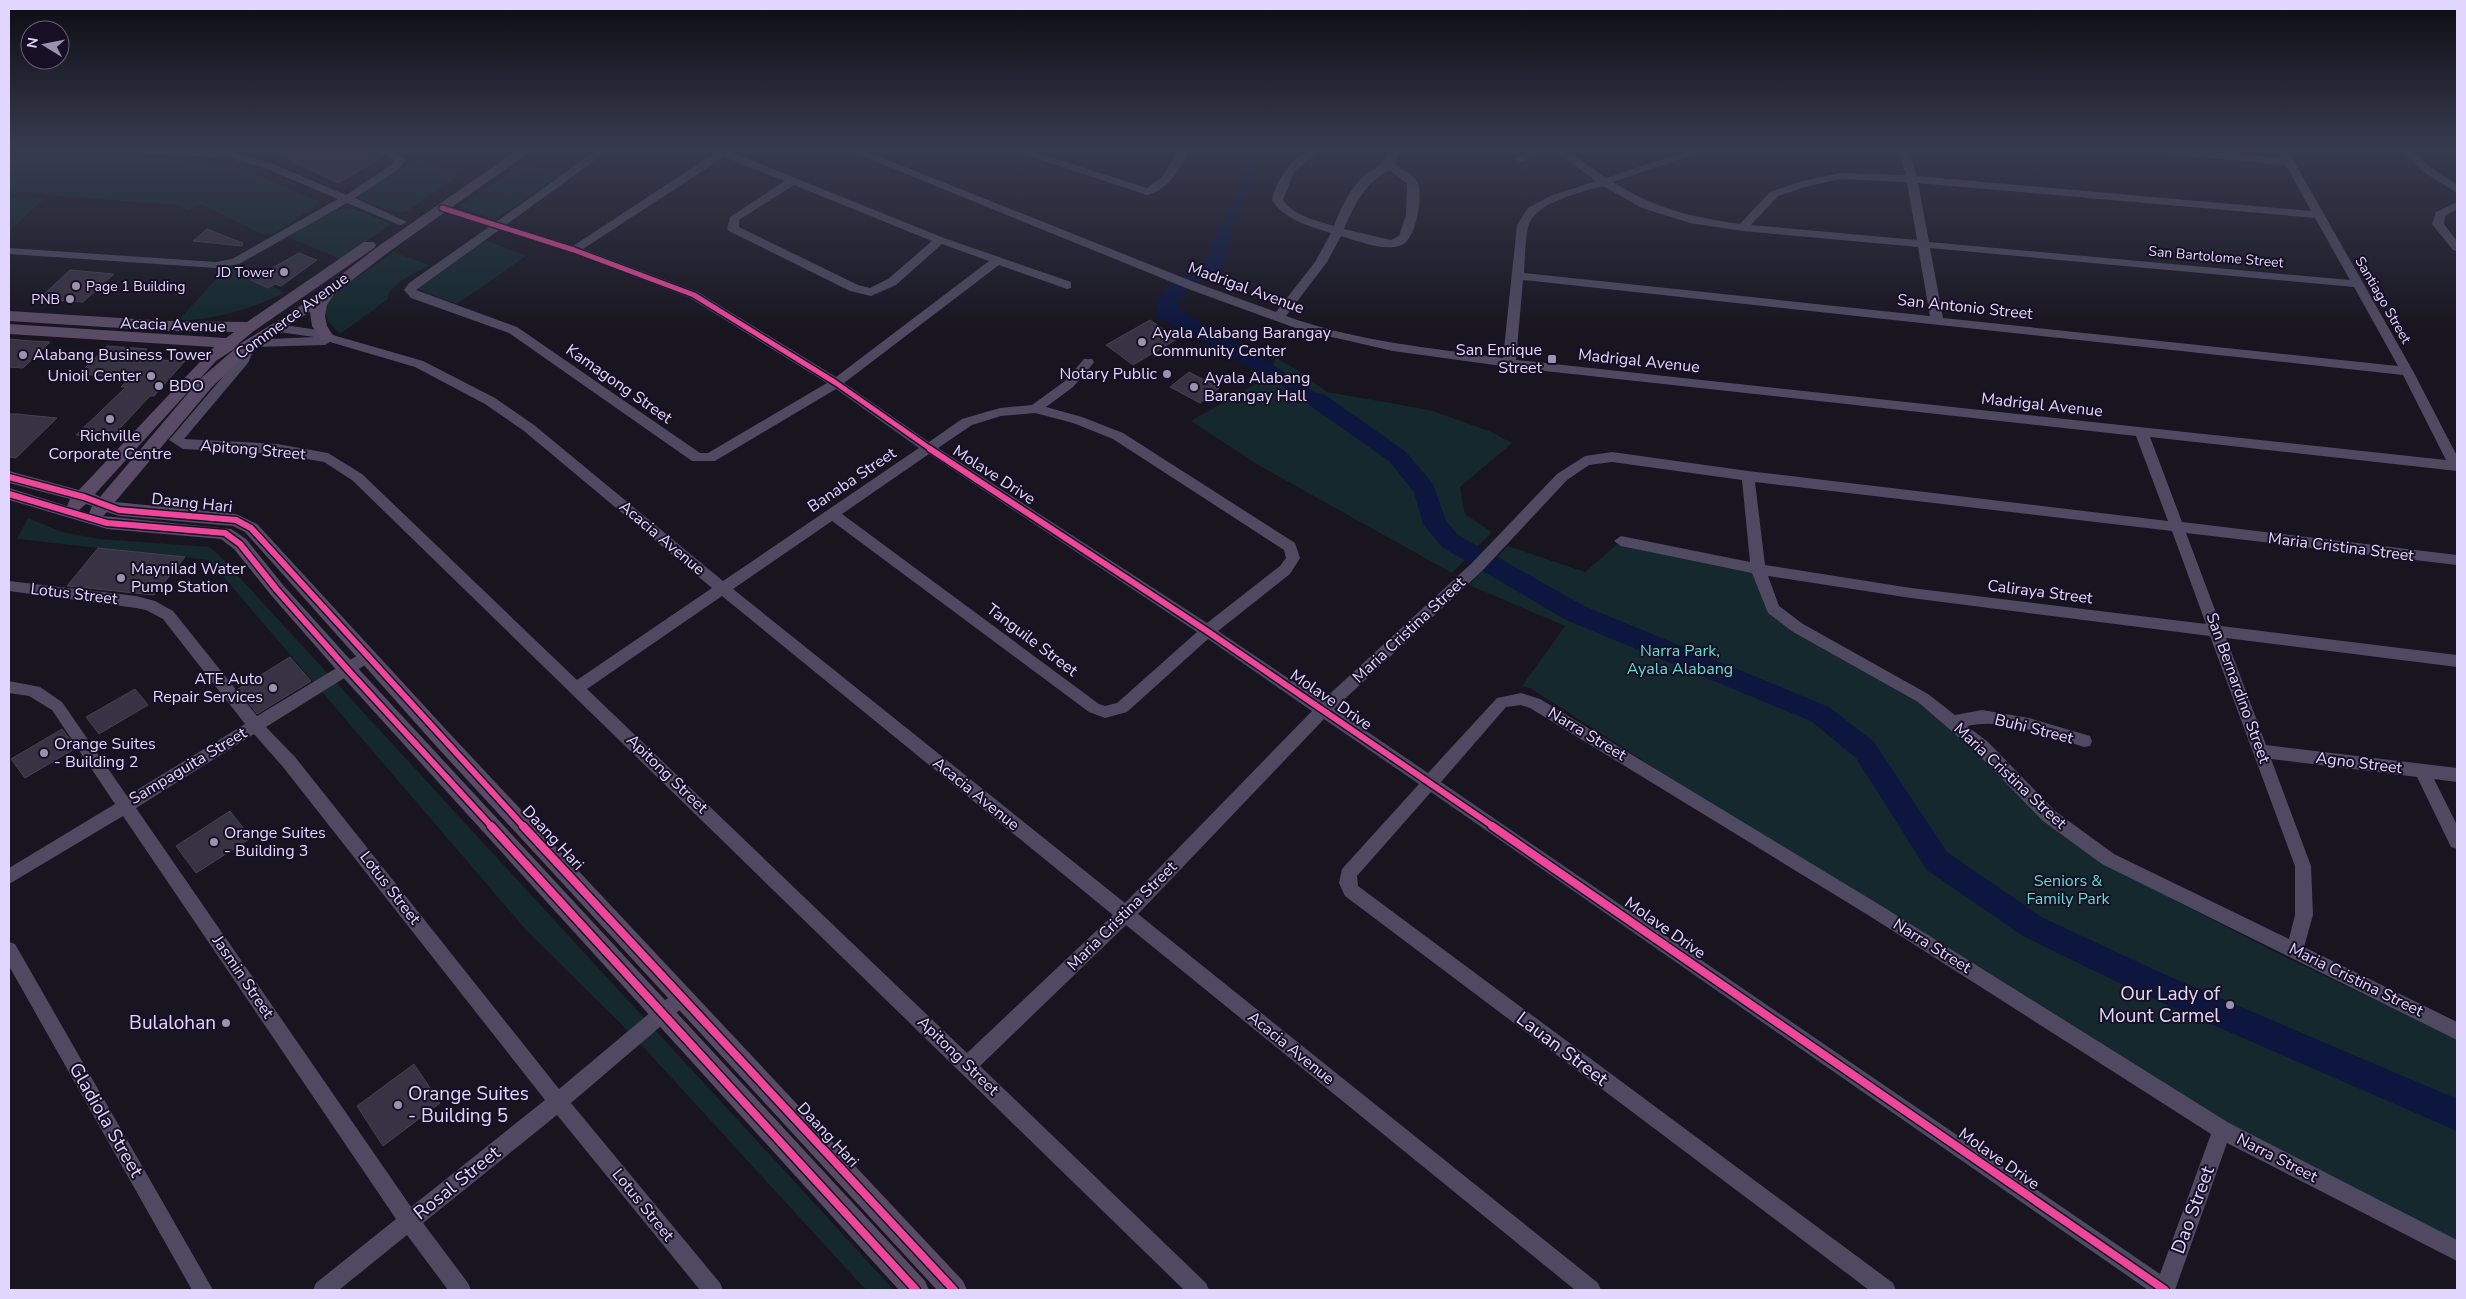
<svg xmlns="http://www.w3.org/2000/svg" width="2466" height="1299" viewBox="0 0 2466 1299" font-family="'Nunito Sans',sans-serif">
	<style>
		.green { fill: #14282d }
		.water { fill: #0d163f }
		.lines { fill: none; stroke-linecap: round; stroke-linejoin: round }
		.river { fill: #0d163f; fill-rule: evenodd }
		.building { fill: #383342; stroke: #464053 }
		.minor { fill: #4f4a61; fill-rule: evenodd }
		.major { fill: #594b66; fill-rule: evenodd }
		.cycleway-far2-casing { stroke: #171025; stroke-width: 8 }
		.cycleway-far1-casing { stroke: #171025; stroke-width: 9 }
		.cycleway-casing { stroke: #171025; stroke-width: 11 }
		.cycleway-far2 { stroke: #ed469a; stroke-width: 5 }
		.cycleway-far1 { stroke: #ed469a; stroke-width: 6 }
		.cycleway { stroke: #ed469a; stroke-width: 8 }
		.poi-dot { fill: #9b92b0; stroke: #171025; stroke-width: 2 }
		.labels { text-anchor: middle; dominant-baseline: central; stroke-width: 4; stroke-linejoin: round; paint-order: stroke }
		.far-street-label { font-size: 14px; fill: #e1d6fd; stroke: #171025 }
		.far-poi-label { font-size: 14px; fill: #e1d6fd; stroke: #171025; text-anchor: end }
		.street-label { font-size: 16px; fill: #e1d6fd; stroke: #171025 }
		.poi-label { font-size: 16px; fill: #e1d6fd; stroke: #171025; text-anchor: start }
		.park-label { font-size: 16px; fill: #64dbd3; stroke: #171025 }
		.near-poi-label { font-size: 19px; fill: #e1d6fd; stroke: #171025; text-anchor: end }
		.near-street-label { font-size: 19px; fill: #e1d6fd; stroke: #171025 }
	</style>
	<rect width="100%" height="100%" fill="#181520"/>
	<path class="green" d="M32,149H94L122,157L219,163L240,168L317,201L316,206L275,233L263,235L201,204L187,211L179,205L21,193L9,195V161Z
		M419,159L458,176L407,211C391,215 376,205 361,199L360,193L365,189Z
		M525,163L560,175L495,220L459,207Z
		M9,197L44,199L9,231Z
		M343,208L354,209L391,224L340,259L288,237L329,212Z
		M485,240L526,256L457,304L417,289Z
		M393,252L430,265C418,272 387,284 388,299L340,334L328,321L324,306L333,294Z
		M239,264L284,293C249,310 216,319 178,321L226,268Z
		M1276,358L1297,370L1327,392L1430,410L1489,431L1512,443L1460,487L1465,514L1492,532L1452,573L1260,466L1191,421L1268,377Z
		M28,518L62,532L100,539L209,547L218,554L894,1290H866L637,1040L526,930L209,560L17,539Z
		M1621,541L1758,570L1773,610L1791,631L1920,703L1953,728L2104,864L2281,955L2457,1039V1245L2229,1128L1742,824L1530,688L1522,686L1565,626L1469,585L1508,546L1585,572Z"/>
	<path class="water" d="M1256,149H1267L1222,244L1218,264L1195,281L1189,276L1203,268Z
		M1169,289L1182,295L1177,305L1179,310L1269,362L1351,416L1339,422L1262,373L1159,318C1154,304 1156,296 1169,289Z"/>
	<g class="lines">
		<path class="river" d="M1224,230L1231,232L1233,236L1222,269L1219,273L1186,290L1177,303L1188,316L1185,320C1172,324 1163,315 1156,304L1172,282L1204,266L1215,236L1217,232Z
			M1317,393L1325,395L1405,451L1433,484L1446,521L1458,535L1584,606L1829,707L1874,742L1947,852L2043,918L2166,975L2457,1099V1131L2144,995L2023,936L1927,870L1856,758L1811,721L1566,620L1442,547L1423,524L1414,492L1389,461L1309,405L1306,400L1309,395Z"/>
	</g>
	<path class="building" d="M267,149H352L378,160L338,183Z
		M207,229L243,243L242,246L193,241Z
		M299,253L317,260L281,286L275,284L268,288L251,280Z
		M70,270L114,274L83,302L39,299Z
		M1150,320L1177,339L1133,365L1106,345Z
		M9,339L31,341L50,342L23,368L9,367Z
		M107,346L147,349L138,359L185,361L154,396H150L110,439L76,435L126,387H121L130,378L79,374Z
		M1189,372L1219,388L1200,403L1170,387Z
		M9,414H17L57,418L16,458L9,457Z
		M98,548L185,557L154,595L67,586Z
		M290,657L311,681L257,714L238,689Z
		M135,689L148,705L99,734L86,717Z
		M62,729L76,748L25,778L11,759Z
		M230,811L251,838L196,873L176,846Z
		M414,1064L440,1103L383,1146L357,1106Z"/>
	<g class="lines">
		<path class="minor" d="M128,149L231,152L273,164L346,195L391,165L395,161L375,149H389L406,160L399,169L355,198L407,222L401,225L397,224L347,203L239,264L216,268L9,254V248L216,262L232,259L338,199L265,168L230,158L133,152Z
			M598,149H610L506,225L573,246L721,149H734L731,152L944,238L1071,282V288L1067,289L999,265L844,383L929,442L962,419L1000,408L1032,405L1065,381L1084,359H1092L1094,362L1092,365L1073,387L1046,407L1082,417L1123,433L1295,543L1300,558L1290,574L1218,631L1322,701L1472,563L1557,474L1585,456L1612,452L1748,471L2168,521L2136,436L1509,367L1393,351L1301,330L1191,290L845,149H860L1199,284L1276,312L1315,262L1331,233C1310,226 1284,220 1272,200C1278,177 1289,163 1308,149H1321L1294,172L1283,200C1292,215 1318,221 1334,226C1340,210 1347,195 1358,182C1372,166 1381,171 1390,149H1400L1395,164C1401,169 1412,174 1416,180C1425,192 1416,239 1402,245C1384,252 1358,241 1341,236L1327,262L1286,316C1355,341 1430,348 1503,358L1517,225L1528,208L1550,196L1596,181L1552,149H1565L1606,178L1693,149H1710L1613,182C1655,209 1691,217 1740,224L1770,192L1802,181L1840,173L1906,175L1898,149H1908L1917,176L2311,211L2286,165L2145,152L2140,149H2184L2282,158L2277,149H2287L2413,371L2457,456V471L2150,437L2182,522L2457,555V565L2186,533L2221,626L2457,655V667L2226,638L2266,745L2457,768V782L2434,779L2457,825V849L2451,847L2417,777L2271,759L2311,866L2313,915L2304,947L2457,1022V1040L2102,864L2043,821L1976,752L1918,702L1793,632L1768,613L1752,573L1621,546L1614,541L1621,536L1750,562L1742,480L1612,462L1589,465L1567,480L1482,571L1334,709L1428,773L1497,698L1521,693L1540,699L1880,905L2229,1123L2457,1240V1261L2227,1143L2175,1290H2148L1431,792L1357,876L1358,886L1893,1283L1896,1290H1869L1345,896L1339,883L1342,869L1419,784L1324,719L1138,914L1598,1283L1601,1290H1575L1126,925L980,1066L1206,1283L1209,1290H1184L352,480L324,462L277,454L183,449L169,440L238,359L246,340L314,337L272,331L270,328L272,325L276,324L312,329L423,361L495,398L534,425L723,581L919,448L836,389L715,461H692L509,333L411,298L404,290L409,283L489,227L438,210V206H446L496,222ZM724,157L785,181L730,217L727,229L729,231L850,291L871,296L896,285L942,244L989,261L836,377L698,292L583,249ZM1389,170L1407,183L1406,215L1399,236L1391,240L1344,229C1355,204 1364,184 1389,170ZM1840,179L1907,182L1917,240L1751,225L1778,196L1809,186ZM1918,183L2315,218L2350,280L1929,242ZM794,185L932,241L888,279L870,288L858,285L739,227V220ZM1603,186L1642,208L1690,223L1743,231L1918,247L1930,316L1524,273C1525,258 1525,242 1528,227C1534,202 1582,192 1603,186ZM499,230L570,252L690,298L827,383L708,453H700L517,327L416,290ZM1930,248L2354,287L2398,366L1943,318ZM1523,280L2403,375L2446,460L1516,360ZM330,342L415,367L485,404L524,431L712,588L577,680L362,474L328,453L277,444L184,439L248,363L255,347L325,345ZM1035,413L1073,423L1113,439L1284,550L1286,558L1280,566L1207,623L938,448L972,425L1001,416ZM929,454L1197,632L1117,703L1105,706L1099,704L842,514ZM1755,482L2172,531L2206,624L1911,588L1765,565ZM832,521L1089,712L1105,718L1127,712L1208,639L1312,711L1125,903L733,589ZM1768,576L1911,598L2210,636L2295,866V915L2289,939L2114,854L2055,811L1988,742L1967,726C2005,717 2048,736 2084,747L2090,746L2092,741L2090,736L2029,718L1982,710L1955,715L1928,694L1803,624L1779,606ZM722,596L1113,915L967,1053L587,689ZM1521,705L1530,708L1868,915L2211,1134L2160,1274L1441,782L1506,707Z
			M1008,149H1025L1147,188L1161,178L1180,149H1191C1180,168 1170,189 1147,195Z
			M1533,149H1548L1524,161L1520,162L1515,159Z
			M2400,149H2411L2430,167L2457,185V193L2422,171Z
			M2457,202V209L2445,216L2444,224L2457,241V251L2453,250L2432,224L2436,212Z
			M9,581L136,596L155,601L173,611L257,716L363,652H373L376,656L373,660L266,727L295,757L559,1089L676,991L682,989L688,991L691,997L688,1003L571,1103L720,1283L723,1290H700L557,1115L423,1223L468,1283L471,1290H448L407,1235L339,1290H313L316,1283L396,1219L123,816L9,884V868L115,804L52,710L29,696L9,693V681L40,687L62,702L127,796L245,724L163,619L146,610L136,608L9,591ZM254,734L283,767L545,1100L411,1207L136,808Z
			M9,942L15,944L213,1290H192L9,966Z"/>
		<path class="major" d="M519,149H534L390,251L334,294L327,305L325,316L327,326L334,337L331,340H321L312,326L310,312L255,346L212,387L115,502L236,514L257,524L451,735L963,1281L967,1290H937L437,747L245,532L233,526L119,516L107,512L103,516L231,529L246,539L283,585L354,664L925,1281L929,1290H899L340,674L271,595L234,549L221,539L107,529L9,500V488L67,506L70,499L9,483V471L79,490L214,347L9,334V324L226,338L234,332L168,331L9,321V311L168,321L247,322L364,242H374L376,245L374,248L254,331L239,343L238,345L295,310L380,245ZM237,347L200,379L100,497L95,494L216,361ZM86,504L92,506L89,513L79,510Z"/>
		<g class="cycleway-far2-casing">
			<path id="cycleway-far2" d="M442,208L574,250L694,295L836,383L932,450"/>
		</g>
		<g class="cycleway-far1-casing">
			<path id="cycleway-far1" d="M930,449L1207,631L1494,827
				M9,477L84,497L119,510L236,520L251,528L524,827
				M9,494L107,523L225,533L240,544L277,590L347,669L492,827"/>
		</g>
		<g class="cycleway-casing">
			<path id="cycleway" d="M491,826L916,1290
				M523,826L954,1290
				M1492,826L2165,1290"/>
		</g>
		<use href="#cycleway-far2" class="cycleway-far2"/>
		<use href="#cycleway-far1" class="cycleway-far1"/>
		<use href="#cycleway" class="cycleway"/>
	</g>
	<linearGradient id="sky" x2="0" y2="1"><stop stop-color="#0d0c12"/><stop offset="0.45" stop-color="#373b4e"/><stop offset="1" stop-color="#373b4e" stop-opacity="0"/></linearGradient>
	<rect width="2466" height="331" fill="url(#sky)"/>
	<g class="poi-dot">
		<circle cx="284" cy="272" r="5"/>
		<circle cx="76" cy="286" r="5"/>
		<circle cx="70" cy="299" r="5"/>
		<circle cx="1142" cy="342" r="5"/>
		<circle cx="23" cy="355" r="5"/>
		<rect x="1547" y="354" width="10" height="10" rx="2.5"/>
		<circle cx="1167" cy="374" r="5"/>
		<circle cx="151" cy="376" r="5"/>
		<circle cx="159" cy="386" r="5"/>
		<circle cx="1194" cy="387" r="5"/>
		<circle cx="110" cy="419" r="5"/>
		<circle cx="121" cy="578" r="5"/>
		<circle cx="273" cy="688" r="5"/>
		<circle cx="44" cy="753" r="5"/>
		<circle cx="214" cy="842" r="5"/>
		<circle cx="2230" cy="1005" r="5"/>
		<circle cx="226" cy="1023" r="5"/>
		<circle cx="398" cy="1105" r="5"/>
	</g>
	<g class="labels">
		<g class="far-street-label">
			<text transform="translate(2216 257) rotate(5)">San Bartolome Street</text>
			<text transform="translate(2383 300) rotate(60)">Santiago Street</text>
		</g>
		<g class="far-poi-label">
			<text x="274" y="272">JD Tower</text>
			<text x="86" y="286" text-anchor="start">Page 1 Building</text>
			<text x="60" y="299">PNB</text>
		</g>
		<g class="street-label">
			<text transform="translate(1246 288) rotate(20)">Madrigal Avenue</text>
			<text transform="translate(1965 307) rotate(6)">San Antonio Street</text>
			<text transform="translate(292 316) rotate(-36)">Commerce Avenue</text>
			<text transform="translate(173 325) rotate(2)">Acacia Avenue</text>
			<text transform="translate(1639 361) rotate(6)">Madrigal Avenue</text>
			<text transform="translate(619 384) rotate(35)">Kamagong Street</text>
			<text transform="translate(2042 405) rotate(6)">Madrigal Avenue</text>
			<text transform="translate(253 450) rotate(5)">Apitong Street</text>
			<text transform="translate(994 475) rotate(33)">Molave Drive</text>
			<text transform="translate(852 480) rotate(-34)">Banaba Street</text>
			<text transform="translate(192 503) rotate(6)">Daang Hari</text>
			<text transform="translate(662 538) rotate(40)">Acacia Avenue</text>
			<text transform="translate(2341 547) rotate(7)">Maria Cristina Street</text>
			<text transform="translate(2040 592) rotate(7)">Caliraya Street</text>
			<text transform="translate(74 594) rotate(7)">Lotus Street</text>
			<text transform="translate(1409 630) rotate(-43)">Maria Cristina Street</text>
			<text transform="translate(1032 640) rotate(37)">Tanguile Street</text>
			<text transform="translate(2238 688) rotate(70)">San Bernardino Street</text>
			<text transform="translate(1331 700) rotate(34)">Molave Drive</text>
			<text transform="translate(2034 729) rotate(14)">Buhi Street</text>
			<text transform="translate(1587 734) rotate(31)">Narra Street</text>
			<text transform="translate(2359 763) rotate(7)">Agno Street</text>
			<text transform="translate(188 766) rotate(-31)">Sampaguita Street</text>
			<text transform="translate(667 774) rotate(44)">Apitong Street</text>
			<text transform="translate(2010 776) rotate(43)">Maria Cristina Street</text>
			<text transform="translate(976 794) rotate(39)">Acacia Avenue</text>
			<text transform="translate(553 838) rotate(47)">Daang Hari</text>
			<text transform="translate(390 888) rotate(52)">Lotus Street</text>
			<text transform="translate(1122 916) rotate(-45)">Maria Cristina Street</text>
			<text transform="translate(1665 928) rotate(35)">Molave Drive</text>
			<text transform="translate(1932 946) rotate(32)">Narra Street</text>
			<text transform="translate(243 977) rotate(56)">Jasmin Street</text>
			<text transform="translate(2356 980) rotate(26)">Maria Cristina Street</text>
			<text transform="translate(1291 1048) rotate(39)">Acacia Avenue</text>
			<text transform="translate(958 1056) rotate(44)">Apitong Street</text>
			<text transform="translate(828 1135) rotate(47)">Daang Hari</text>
			<text transform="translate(2277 1158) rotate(27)">Narra Street</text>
			<text transform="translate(1999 1159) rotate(35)">Molave Drive</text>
			<text transform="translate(643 1205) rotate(51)">Lotus Street</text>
		</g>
		<g class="poi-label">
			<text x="1152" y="333">Ayala Alabang Barangay<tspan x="1152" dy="18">Community Center</tspan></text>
			<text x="1542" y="350" text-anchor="end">San Enrique<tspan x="1542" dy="18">Street</tspan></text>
			<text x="33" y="355">Alabang Business Tower</text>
			<text x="1157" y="374" text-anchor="end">Notary Public</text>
			<text x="141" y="376" text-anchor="end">Unioil Center</text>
			<text x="1204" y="378">Ayala Alabang<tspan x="1204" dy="18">Barangay Hall</tspan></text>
			<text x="169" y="386">BDO</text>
			<text x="110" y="436" text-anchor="middle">Richville<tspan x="110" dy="18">Corporate Centre</tspan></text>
			<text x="131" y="569">Maynilad Water<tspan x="131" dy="18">Pump Station</tspan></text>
			<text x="263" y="679" text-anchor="end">ATE Auto<tspan x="263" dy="18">Repair Services</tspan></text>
			<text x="54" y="744">Orange Suites<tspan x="54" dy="18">- Building 2</tspan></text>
			<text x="224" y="833">Orange Suites<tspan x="224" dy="18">- Building 3</tspan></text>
		</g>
		<g class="park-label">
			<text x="1680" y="651">Narra Park,<tspan x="1680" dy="18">Ayala Alabang</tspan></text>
			<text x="2068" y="881">Seniors &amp;<tspan x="2068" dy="18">Family Park</tspan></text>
		</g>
		<g class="near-poi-label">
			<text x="2220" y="994">Our Lady of<tspan x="2220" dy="22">Mount Carmel</tspan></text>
			<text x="216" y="1023">Bulalohan</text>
			<text x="408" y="1094" text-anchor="start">Orange Suites<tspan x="408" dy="22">- Building 5</tspan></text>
		</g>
		<g class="near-street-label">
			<text transform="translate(1562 1049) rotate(37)">Lauan Street</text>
			<text transform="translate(106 1120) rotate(60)">Gladiola Street</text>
			<text transform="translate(457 1183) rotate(-39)">Rosal Street</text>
			<text transform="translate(2193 1210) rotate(-70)">Dao Street</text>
		</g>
	</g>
	<rect width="2466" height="1299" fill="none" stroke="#e1d6fd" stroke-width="20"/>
	<g transform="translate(45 45) rotate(280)"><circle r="24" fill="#171025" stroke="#685f7b"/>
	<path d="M0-4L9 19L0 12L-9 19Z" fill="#9b92b0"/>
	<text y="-8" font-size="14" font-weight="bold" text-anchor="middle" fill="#e1d6fd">N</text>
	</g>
</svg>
